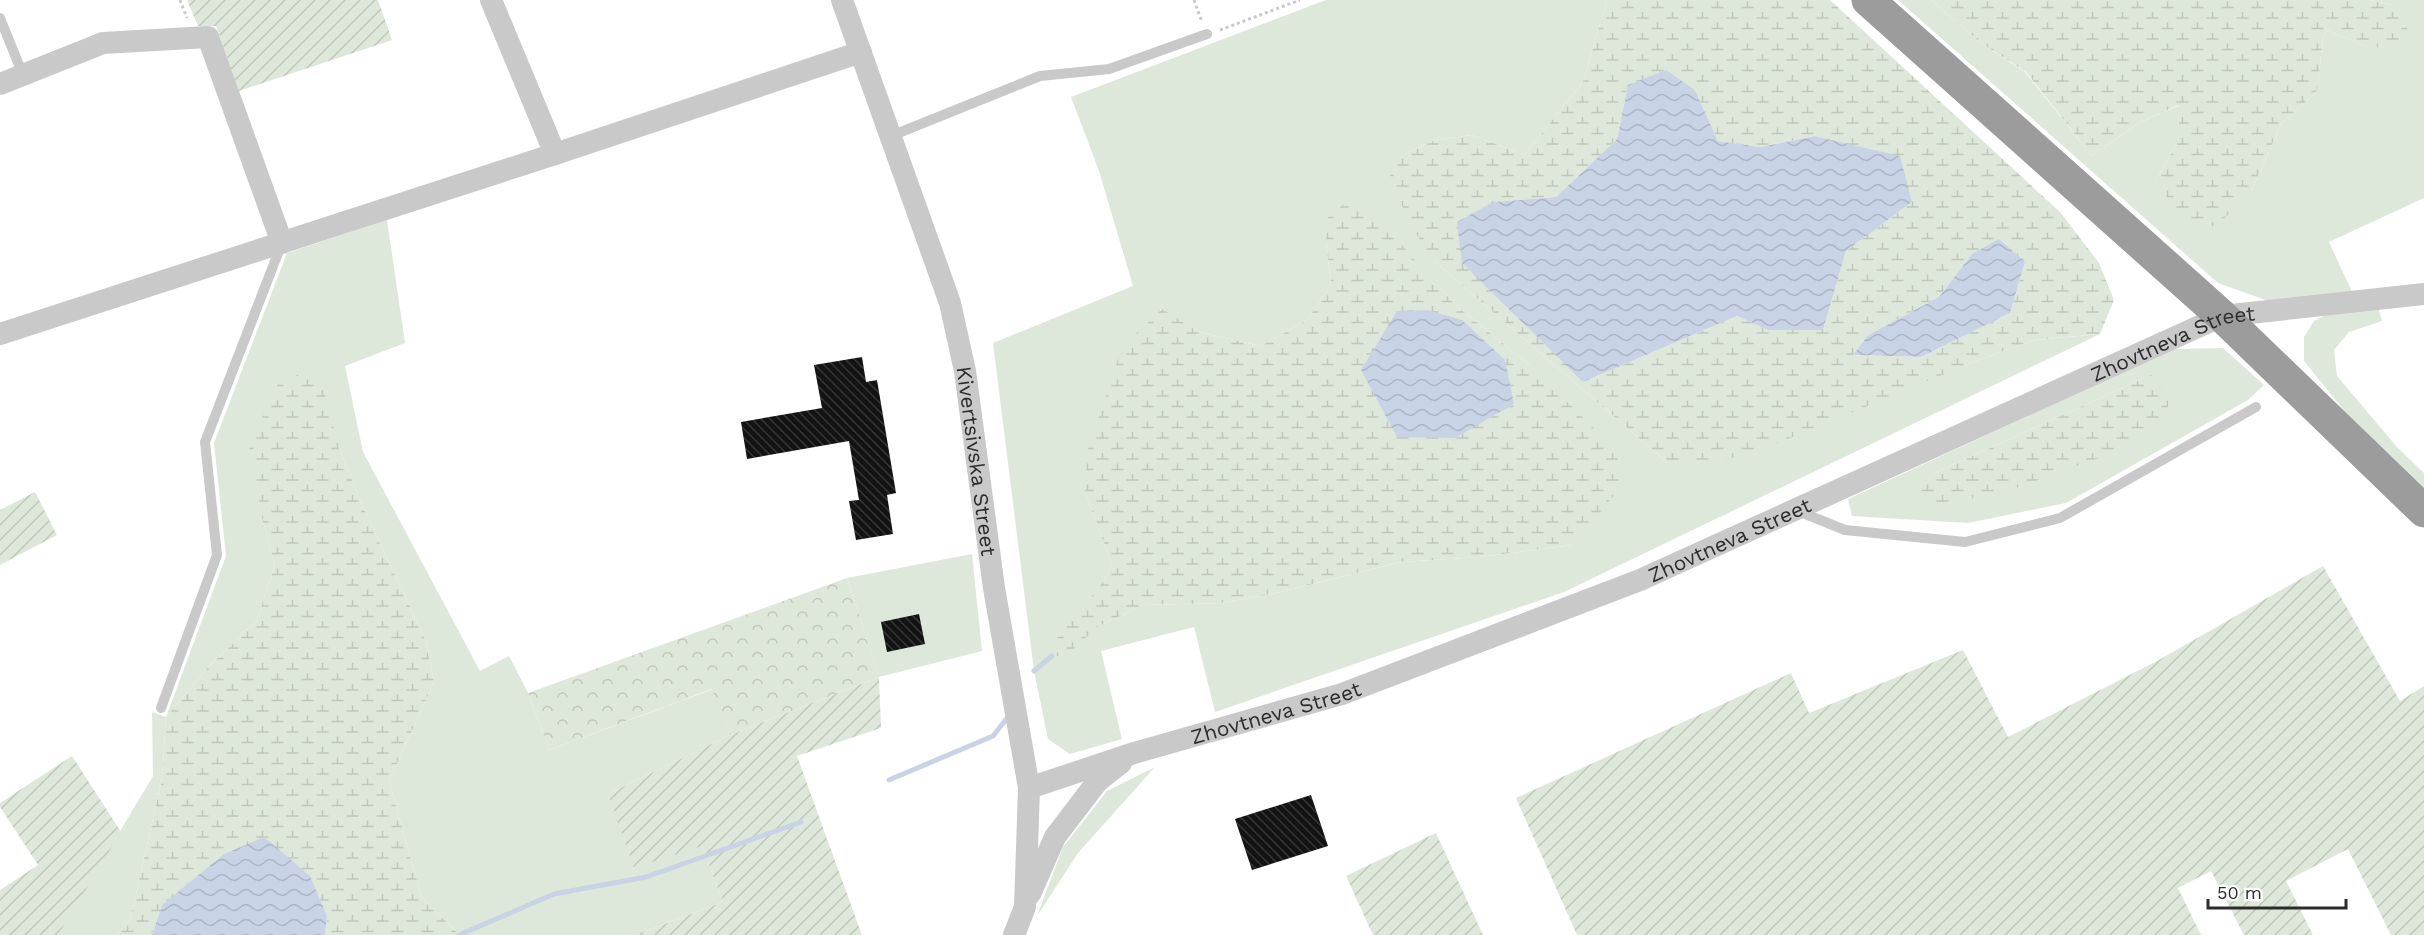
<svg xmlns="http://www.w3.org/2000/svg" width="2424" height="935" viewBox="0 0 2424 935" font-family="'Work Sans',sans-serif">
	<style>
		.green { fill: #dee8da; fill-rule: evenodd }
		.forest { fill: url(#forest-crowns) }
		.wetland { fill: url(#wetland-marsh); fill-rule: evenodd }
		.garden { fill: url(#garden-furrows) }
		.water { fill: url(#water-waves) }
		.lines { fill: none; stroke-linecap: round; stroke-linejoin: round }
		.stream { stroke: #c8d3e6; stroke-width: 5 }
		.building { fill: url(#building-back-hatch) }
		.path { stroke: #c9c9c9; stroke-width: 3; stroke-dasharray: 3 3; stroke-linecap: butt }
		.service { stroke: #c9c9c9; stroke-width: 10 }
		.minor { stroke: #c9c9c9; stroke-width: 22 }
		.trunk { stroke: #9c9c9c; stroke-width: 33 }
		.labels { text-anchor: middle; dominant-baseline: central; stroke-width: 6; stroke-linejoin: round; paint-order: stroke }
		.street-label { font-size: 21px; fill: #2c2c2c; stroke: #fff }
	</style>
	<defs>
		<pattern id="forest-crowns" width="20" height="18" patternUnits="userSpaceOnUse" patternTransform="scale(1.5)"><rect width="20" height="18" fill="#dee8da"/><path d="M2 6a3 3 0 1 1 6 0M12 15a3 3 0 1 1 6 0" fill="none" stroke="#bfc7bb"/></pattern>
		<pattern id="wetland-marsh" width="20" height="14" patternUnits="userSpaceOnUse" patternTransform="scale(1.5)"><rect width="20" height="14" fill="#dee8da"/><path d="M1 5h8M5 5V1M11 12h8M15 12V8" fill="none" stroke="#bfc7bb"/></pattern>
		<pattern id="garden-furrows" width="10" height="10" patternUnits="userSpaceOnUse" patternTransform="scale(1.5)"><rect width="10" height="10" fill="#dee8da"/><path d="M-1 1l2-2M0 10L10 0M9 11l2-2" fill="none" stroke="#bfc7bb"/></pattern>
		<pattern id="water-waves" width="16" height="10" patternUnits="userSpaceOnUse" patternTransform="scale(1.5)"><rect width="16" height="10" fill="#c8d3e6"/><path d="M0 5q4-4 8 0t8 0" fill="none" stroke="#acb5c5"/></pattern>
		<pattern id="building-back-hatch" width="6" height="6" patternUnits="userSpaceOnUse" patternTransform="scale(1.5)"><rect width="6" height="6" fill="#131313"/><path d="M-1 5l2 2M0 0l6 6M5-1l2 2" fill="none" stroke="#363636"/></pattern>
	</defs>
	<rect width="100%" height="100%" fill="#fff"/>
	<path class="green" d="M1326,0H1607L1583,82L1524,155L1472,135L1435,140L1405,154L1434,261L1668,463L1971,363L2034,340L2100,334L1564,592L1215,712L1194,627L1101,651L1122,739L1070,754L1048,739L1034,671L993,343L1133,286L1099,171L1071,97ZM1326,242L1434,283L1459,308L1531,366L1573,545L1479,557L1401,562L1281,592L1221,603L1144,605L1097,627L1103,582L1112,565L1085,492L1161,309L1199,332L1261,346L1307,320L1331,284Z
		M1898,0H1931L1981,43L2025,72L2092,156L2139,123L2180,105L2179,140L2156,180L2252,190L2281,124L2317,91L2323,39L2327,30L2365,46L2393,5L2370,0H2424V198L2329,242L2353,294L2274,303L2218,283Z
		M387,220L405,343L345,366L363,452L480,671L509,656L528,693L549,750L713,689L730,735L608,794L702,846L723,902L635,935H460L422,898L389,781L434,682L426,641L363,507L339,448L263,522L275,566L256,622L211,664L166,717L162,778L130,921L116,935H58L153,776L152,712L166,717L226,556L214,443L287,253Z
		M2378,307L2382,321L2349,332L2334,350L2337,376L2397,447L2424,473V490L2350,418L2304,361V337L2314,321L2333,311Z
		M2223,348L2264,385L2248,400L2066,503L1968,523L1852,516L1848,499L2173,349ZM2151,375L1913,494L1937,472Z
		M972,554L982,651L879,677L847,578Z
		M1155,767L1078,853L1037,916L1063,847L1107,791Z"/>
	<path class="forest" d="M847,578L879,677L730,735L712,689L549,750L528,693Z"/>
	<path class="wetland" d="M1607,0H1830L2060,212L2099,263L2114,300L2100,334L2034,340L1971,363L1744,457L1668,463L1434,261L1409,223L1390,175L1405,154L1435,140L1472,135L1524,155L1583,82ZM1628,85L1695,90L1718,141L1761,147L1814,136L1912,202L1846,251L1823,330H1768L1737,316L1583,382L1493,202L1556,197L1617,139ZM1972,254L2025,262L2010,313L1921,357L1853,355L1868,335L1939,297Z
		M1931,0H2370L2393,5L2412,37L2391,48L2365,46L2327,30L2323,39L2317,91L2281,124L2252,190L2216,227L2180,217L2156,180L2179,140V105L2139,123L2092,156L2026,72L1981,43Z
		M1348,201L1395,237L1434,283L1459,308L1531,366L1617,451L1620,488L1573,545L1479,557L1401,562L1281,592L1221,603L1144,605L1097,627L1066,656H1052L1053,643L1103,582L1112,565L1085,492L1087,453L1122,347L1162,309L1199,332L1261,346L1307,320L1331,284L1326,242L1328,217Z
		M303,372L322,385L339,448L363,507L426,641L434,682L389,781L422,898L460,935H325L327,916L162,905L152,935H116L130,921L162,778L166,717L211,664L256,622L275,566L263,522L249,445L278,384Z
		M2151,375L2169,393L2167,417L2102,457L1997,495L1932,504L1912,494L1937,472Z"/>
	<path class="garden" d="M187,0H378L392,40L239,91L216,26H198Z
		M35,492L57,535L0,565V510Z
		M2323,566L2400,701L2424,686V935H2391L2348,849L2286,881L2313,935H2244L2211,871L2178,888L2201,935H1577L1516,798L1791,673L1809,713L1963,650L2008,737L2159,660Z
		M879,677L881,728L797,756L862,935H635L723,902L702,846L634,868L608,794L730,735Z
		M72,756L121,832L58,935H0V890L38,865L0,807V803Z
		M1436,833L1483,935H1373L1346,876Z"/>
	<path class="water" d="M1666,70L1695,90L1718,141L1761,147L1814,136L1900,156L1912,202L1846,251L1823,330H1768L1737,316L1583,382L1462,263L1457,222L1493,202L1556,197L1617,139L1628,85Z
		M1999,239L2025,262L2010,313L1921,357L1853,355L1868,335L1939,297L1972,254Z
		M1428,310L1462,320L1505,360L1514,404L1455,438L1397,437L1361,370L1397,311Z
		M264,837L310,876L327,916L325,935H152L162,905L224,854Z"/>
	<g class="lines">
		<path class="stream" d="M1034,671L1052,656
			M889,780L993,736L1007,718
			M459,935L554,894L646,877L801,822"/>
	</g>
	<path class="building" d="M862,357L866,382L877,380L896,493L887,495L893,534L856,540L849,501L859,500L849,441L747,459L741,422L822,408L814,365Z
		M919,614L925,644L887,652L881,622Z
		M1311,795L1328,846L1252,870L1235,819Z"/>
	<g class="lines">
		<path class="path" d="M180,0L187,18
			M1194,0L1202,22
			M1220,30L1300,0"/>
		<path class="service" d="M0,18L23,75
			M891,136L1040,76L1109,69L1207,34
			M1798,511L1845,530L1965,542L2060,518L2256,407
			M161,708L217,555L205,442L282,243"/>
		<g class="minor">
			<path d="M491,0L555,154"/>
			<path id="s1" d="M842,0L950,303L965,371L994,588L1029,788L1025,907L1014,935"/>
			<path d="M0,84L103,43L208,37L282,243"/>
			<path d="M0,334L555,154L861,52"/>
			<path id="s2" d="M1029,788L1134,753L1342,694L1640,580L2222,316L2424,294"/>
			<path d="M1030,894L1055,837L1097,782L1121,763"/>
		</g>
		<path class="trunk" d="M1868,0L2222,316L2424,511"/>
	</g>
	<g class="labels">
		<g class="street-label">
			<text stroke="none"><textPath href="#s2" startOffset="1230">Zhovtneva Street</textPath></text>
			<text stroke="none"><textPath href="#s1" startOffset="482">Kivertsivska Street</textPath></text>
			<text stroke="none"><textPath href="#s2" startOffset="744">Zhovtneva Street</textPath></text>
			<text stroke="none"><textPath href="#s2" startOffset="258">Zhovtneva Street</textPath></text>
		</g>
	</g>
	<path d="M2208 899v9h138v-9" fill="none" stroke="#2c2c2c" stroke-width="3"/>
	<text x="2217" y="899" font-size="18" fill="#2c2c2c" stroke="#ffffff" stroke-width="4.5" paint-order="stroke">50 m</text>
</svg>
